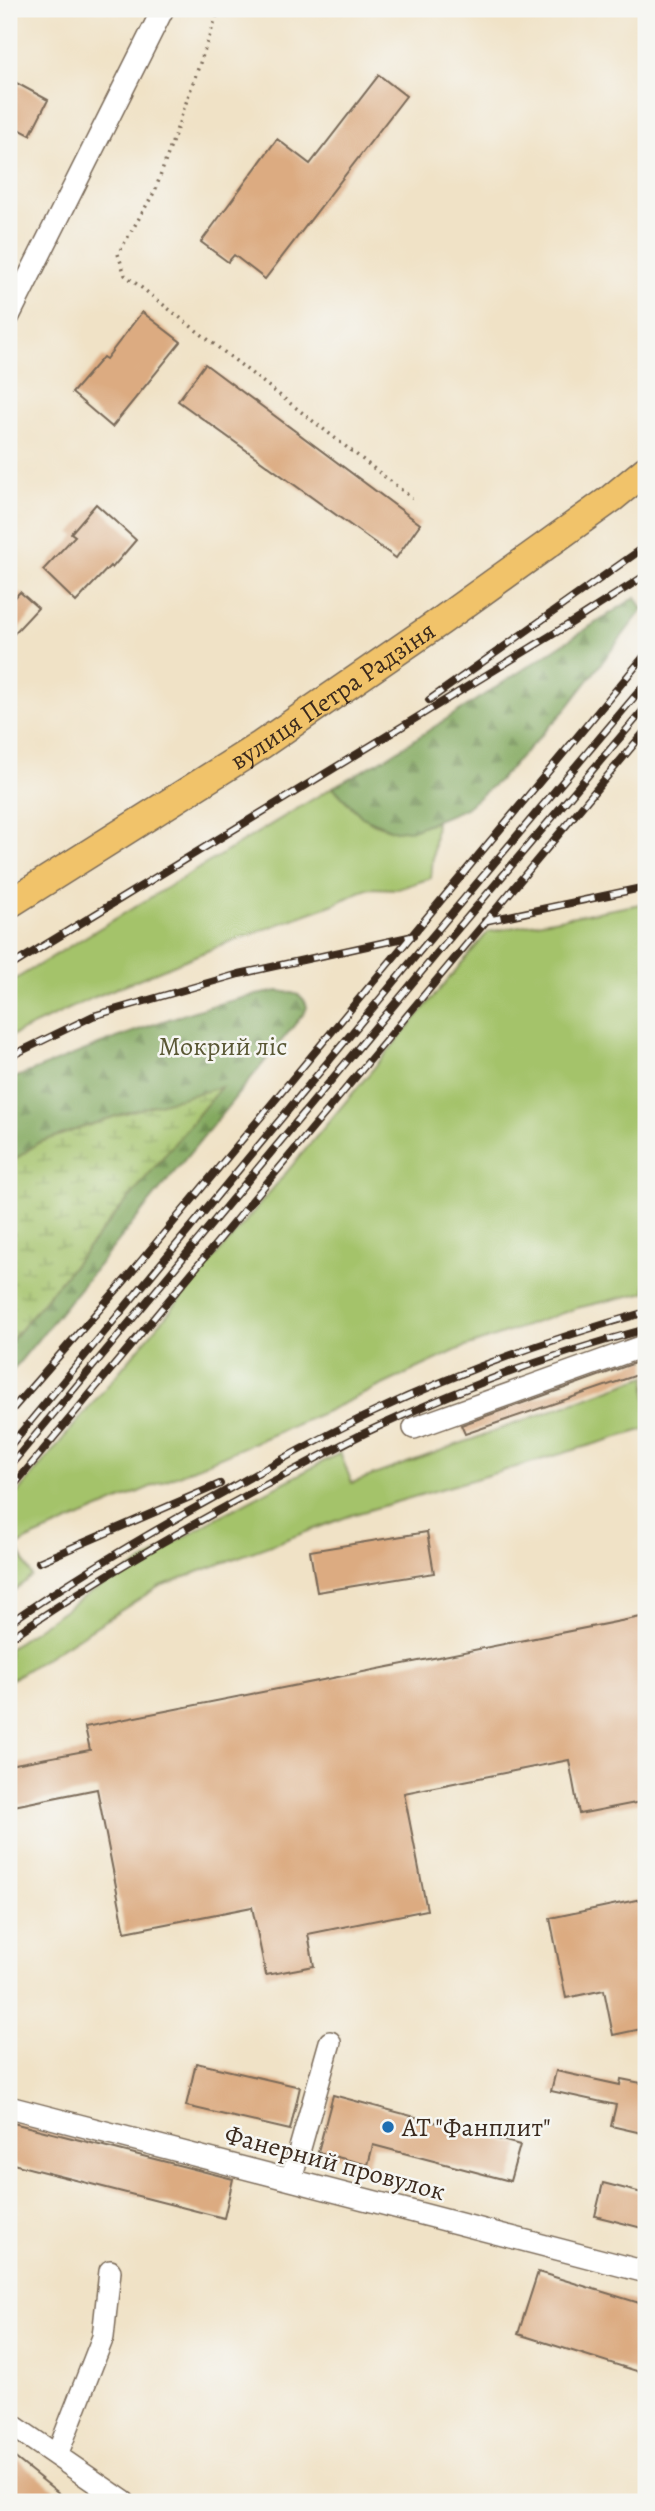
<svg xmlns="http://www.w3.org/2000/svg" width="655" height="2511" viewBox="0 0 655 2511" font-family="Alegreya,serif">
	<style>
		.grass { fill: #a4c36b; stroke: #707644; stroke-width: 2 }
		.forest { fill: url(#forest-firs); stroke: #5f6a3e; stroke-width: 2 }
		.wetland { fill: url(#wetland-marsh); stroke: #707644; stroke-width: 2 }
		.building { fill: #dcab81 }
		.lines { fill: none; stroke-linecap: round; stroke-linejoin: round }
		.minor-casing { stroke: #7a6a59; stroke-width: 24 }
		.major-casing { stroke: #7a6a59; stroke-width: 31 }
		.path { stroke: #7a6a59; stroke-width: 3.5; stroke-dasharray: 2 5; stroke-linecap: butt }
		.minor { stroke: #fff; stroke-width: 21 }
		.major { stroke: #f1c36a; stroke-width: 28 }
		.rail-casing { stroke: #3b2a1e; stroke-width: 8 }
		.rail { stroke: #f6f6f2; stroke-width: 5; stroke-dasharray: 16; stroke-linecap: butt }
		.poi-dot { fill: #1f6fb2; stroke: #f6f6f2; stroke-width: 2.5 }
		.labels { text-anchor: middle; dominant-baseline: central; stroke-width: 5; stroke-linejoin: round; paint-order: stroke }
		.street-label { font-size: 26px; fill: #3b2a1e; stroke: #f6f6f2 }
		.park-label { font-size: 26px; fill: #5a5835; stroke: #f6f6f2 }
		.poi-label { font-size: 26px; fill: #3b2a1e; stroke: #f6f6f2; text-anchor: start }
	</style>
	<defs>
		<pattern id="forest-firs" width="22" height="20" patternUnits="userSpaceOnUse" patternTransform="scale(1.75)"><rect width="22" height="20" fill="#83a95f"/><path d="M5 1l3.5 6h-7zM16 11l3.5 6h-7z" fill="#6c8a4e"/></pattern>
		<pattern id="wetland-marsh" width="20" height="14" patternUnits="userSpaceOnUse" patternTransform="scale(1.75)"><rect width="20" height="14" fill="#a4c36b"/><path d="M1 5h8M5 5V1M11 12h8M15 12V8" fill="none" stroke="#879f57"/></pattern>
	</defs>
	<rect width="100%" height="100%" fill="#f6f6f2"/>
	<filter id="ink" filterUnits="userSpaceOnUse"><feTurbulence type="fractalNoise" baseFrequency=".0143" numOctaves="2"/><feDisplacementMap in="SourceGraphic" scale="14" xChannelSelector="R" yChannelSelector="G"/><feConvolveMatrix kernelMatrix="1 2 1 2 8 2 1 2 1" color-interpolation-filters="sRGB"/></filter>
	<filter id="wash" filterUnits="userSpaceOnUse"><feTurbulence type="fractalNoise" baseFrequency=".00686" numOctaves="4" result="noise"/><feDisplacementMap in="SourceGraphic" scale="28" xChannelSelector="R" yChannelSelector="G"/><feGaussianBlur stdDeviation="1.57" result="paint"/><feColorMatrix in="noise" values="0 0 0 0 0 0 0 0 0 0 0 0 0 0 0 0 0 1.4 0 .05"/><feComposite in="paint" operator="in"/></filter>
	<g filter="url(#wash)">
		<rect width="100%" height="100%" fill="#f0e2c6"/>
		<path class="grass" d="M333,787C367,825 385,840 436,821L431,878L398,889L370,888L359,892L334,904L224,944L90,999L9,1037V983Z
			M646,903V1292L577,1308L457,1350L325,1412L27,1540L17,1547L32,1576L9,1595V1503L488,932Z
			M646,1376V1429L352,1515L160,1586L9,1681V1648L83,1597L220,1516L340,1453L352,1483Z"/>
		<path class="forest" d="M636,597L643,609L566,709L498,781L466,808L415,829L395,831L362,817L333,787L389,756Z
			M278,991C292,993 303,992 307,1007L305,1012L9,1375V1343L220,1088L122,1114L38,1143L9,1164V1080C97,1047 185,1006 278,991Z"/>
		<path class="wetland" d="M221,1087L9,1343V1164L38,1143L122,1114Z"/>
		<g id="blocks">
			<path class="building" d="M379,75L406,96L265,279L234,255L228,262L201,242L277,139L310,164Z
				M9,79L48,100L30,135L9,124Z
				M142,312L181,342L112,427L72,393L103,357L106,359Z
				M205,364L420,524L396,558L178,401Z
				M96,504L136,540L112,568L110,566L76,602L43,570L75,536L71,533Z
				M20,592L38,608L9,639V604Z
				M646,1359V1372L465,1434L461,1425Z
				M427,1532L434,1573L317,1592L310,1551Z
				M646,1616V1801L579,1814L569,1760L404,1793L427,1910L308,1934L314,1966L266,1975L252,1907L125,1932L97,1789L9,1807V1765L90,1750L85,1727Z
				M646,1898V2028L613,2035L604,1990L566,1998L550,1918Z
				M196,2063L300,2087L290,2130L186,2106Z
				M556,2071L620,2085L621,2079L646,2084V2134L611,2126L616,2105L551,2091Z
				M333,2095L520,2145L510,2181L373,2145L368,2165L318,2152Z
				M9,2122L233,2179L224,2218L9,2163Z
				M603,2183L646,2194V2229L595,2216Z
				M538,2272L646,2305V2374L518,2334Z
				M9,2453L70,2502H9Z"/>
		</g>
	</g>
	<g filter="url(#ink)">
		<use href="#blocks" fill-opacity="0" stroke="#7a6a59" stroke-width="2"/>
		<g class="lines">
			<g class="minor-casing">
				<path id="minor" d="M9,316L163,9
					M414,1428L646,1345
					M9,2107L646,2272
					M291,2180L330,2042
					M9,2423L124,2502
					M57,2455L103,2337L110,2271"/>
			</g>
			<g class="major-casing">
				<g id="major">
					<path id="s1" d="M9,904L261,745L441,621L612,498L646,470"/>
				</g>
			</g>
			<path class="path" d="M219,9L155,191L118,254L125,275L412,498"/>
			<use href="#minor" class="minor"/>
			<use href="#major" class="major"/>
			<g class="rail-casing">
				<path id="rail" d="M429,700L646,546
					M485,921L646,887
					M9,967L568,625L646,575
					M9,1057L93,1016L239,974L413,936
					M9,1413L126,1279L646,654
					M9,1447L419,952L646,683
					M9,1467L438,952L646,707
					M9,1491L646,730
					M39,1562L220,1484
					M9,1623C77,1576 149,1533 222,1493C271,1465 321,1437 372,1413C460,1371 553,1338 646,1312
					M9,1639C96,1579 189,1525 283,1476C316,1459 348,1440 382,1425C466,1386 556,1353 646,1329"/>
			</g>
			<use href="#rail" class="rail"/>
		</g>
	</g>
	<circle class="poi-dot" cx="388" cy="2127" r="7"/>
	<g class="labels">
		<g class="street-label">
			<text stroke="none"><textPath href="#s1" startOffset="385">вулиця Петра Радзіня</textPath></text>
			<text transform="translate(335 2163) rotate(15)">Фанерний провулок</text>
		</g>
		<g class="park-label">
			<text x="223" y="1046">Мокрий ліс</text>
		</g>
		<g class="poi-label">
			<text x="402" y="2127">АТ "Фанплит"</text>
		</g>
	</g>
	<rect width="655" height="2511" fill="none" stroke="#f6f6f2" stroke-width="35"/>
</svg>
